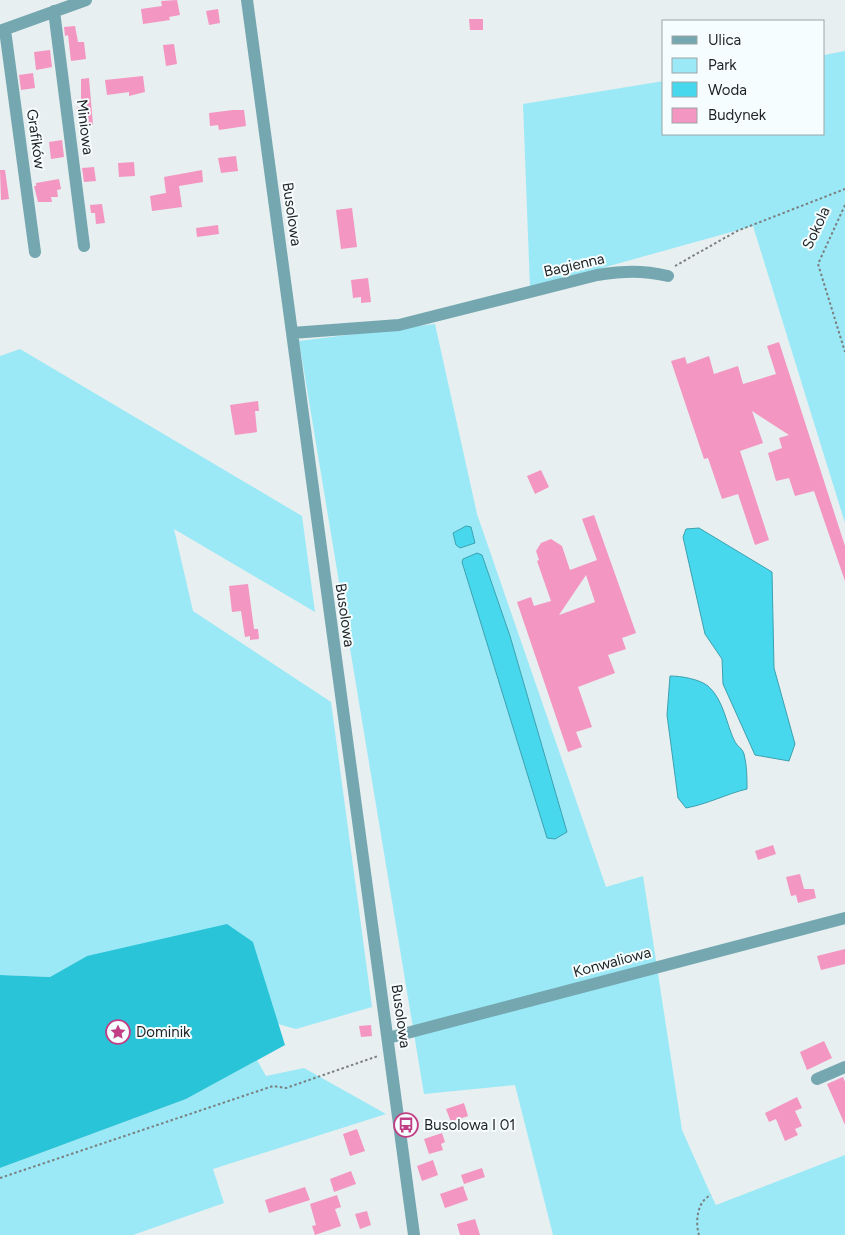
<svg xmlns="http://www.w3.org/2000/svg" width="845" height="1235" viewBox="0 0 845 1235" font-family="Figtree,sans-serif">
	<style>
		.green { fill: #9be9f6 }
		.forest { fill: #2ac4d9 }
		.water { fill: #48d8ed; stroke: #3ca1b0 }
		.building { fill: #f396c1; fill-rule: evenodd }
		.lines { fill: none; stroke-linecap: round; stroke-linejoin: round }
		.path { stroke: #7a7f80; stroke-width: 2; stroke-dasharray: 2.5 2.5; stroke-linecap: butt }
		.minor { stroke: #74a7b0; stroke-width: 12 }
		.labels { text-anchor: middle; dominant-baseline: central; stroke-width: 4; stroke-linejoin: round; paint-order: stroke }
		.street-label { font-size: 15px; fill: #1f2222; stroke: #f5fdfe }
		.poi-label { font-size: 15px; fill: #1f2222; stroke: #f5fdfe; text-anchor: start }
	</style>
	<rect width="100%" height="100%" fill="#e7eff0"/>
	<path class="green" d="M845,51V523L753,226L530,288L523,104L664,81V134H824V55Z
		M435,324L477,514L606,887L643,876L682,1130L711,1195L716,1205L845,1155V1235H553L515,1085L424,1094L299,341Z
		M20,349L302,516L315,612L174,529L193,611L331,702L372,1007L296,1029L278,1024L253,942L87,956L50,977L0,975V356Z
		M257,1060L266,1076L304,1068L386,1114L213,1169L224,1203L133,1235H0V1168L186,1099Z"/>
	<path class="forest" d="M227,924L253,942L285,1045L186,1099L0,1168V975L50,977L87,956Z"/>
	<path class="water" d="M466,526L471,527L475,543L460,548L456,545L453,533Z
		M699,528L772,572L774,668L795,744L789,761L755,755L723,684L722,659L705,634L683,537L686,529Z
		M477,553L482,555L510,636L567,832L555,839L547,838L544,828L462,562L463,559Z
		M670,676C681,676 699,679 708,686C724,700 726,724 735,742C738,747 743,749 744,754C747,766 747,777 747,789C726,794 708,804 686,808L678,798L667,715Z"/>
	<path class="building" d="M177,0L180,15L169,17L170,20L143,24L141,9L162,6L161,1Z
		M218,9L220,23L209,25L206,11Z
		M469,19H483V30H470Z
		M75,26L78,42H84L86,59L71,61L68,35L65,36L64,27Z
		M174,44L177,64L166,66L163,45Z
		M50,50L52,67L36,70L34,52Z
		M33,73L35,88L21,90L19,75Z
		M143,76L145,92L129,96V92L107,95L105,80Z
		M89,78L93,125L80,126L76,108L81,107V79Z
		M233,110H244L246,126L219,130L218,125L210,126L209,113Z
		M62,140L64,157L51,159L49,142Z
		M236,156L238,171L221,173L218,158Z
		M134,162L135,176L119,177L118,163Z
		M94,167L96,181L84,182L82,168Z
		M0,170H5L9,199L1,200Z
		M202,170L203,182L179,186L182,207L152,211L150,196L166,193L164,177Z
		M59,179L61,189L57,190L58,197H51L52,202H38L34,186H36V183Z
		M102,204L105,223L96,224L95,213H91L90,205Z
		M352,208L357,247L341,249L336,210Z
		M218,225L219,234L197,237L196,228Z
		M368,278L371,302L361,303V297L353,298L351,280Z
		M779,342L845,546V581L814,491L795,496L789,478L776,481L768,453L782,448L779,438L789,435L752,411L763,443L740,451L769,540L755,545L738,494L722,499L708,458L704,459L671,361L685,357L687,364L709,356L714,374L738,366L743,384L776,374L767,346Z
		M258,401L259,411H255L257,432L235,435L230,405Z
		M541,470L549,487L535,494L527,476Z
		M594,515L636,633L622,638L626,649L608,655L615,673L578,687L592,727L576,732L582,747L568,752L517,602L531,597L534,606L551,601L537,561L539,560L536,551L541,543L551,539L562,546L570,570L597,560L582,519ZM586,575L595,602L559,615Z
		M248,584L254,629H258L259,639L250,640V636L245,637L241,611L232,612L229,586Z
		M773,845L776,854L758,860L755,851Z
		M800,874L804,889H814L816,898L798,903L796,895L791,896L786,877Z
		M845,949V964L821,970L817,956Z
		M371,1025L372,1036L361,1037L359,1026Z
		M824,1041L832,1058L807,1070L800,1052Z
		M843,1077L845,1082V1125L827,1084Z
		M797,1097L802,1108L795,1111L802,1126L795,1129L798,1135L785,1141L776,1119L769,1122L765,1113Z
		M464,1103L468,1116L451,1122L446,1109Z
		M357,1129L365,1151L350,1156L343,1134Z
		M442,1133L445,1142L441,1144L443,1150L429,1154L424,1139Z
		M433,1160L438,1175L422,1181L417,1166Z
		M482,1168L485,1177L464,1184L461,1175Z
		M351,1171L356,1184L334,1192L330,1179Z
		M463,1186L468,1200L445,1208L440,1194Z
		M305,1187L310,1200L269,1213L265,1200Z
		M337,1195L341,1207L335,1209L341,1226L315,1235L312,1226L316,1225L310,1204Z
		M367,1211L371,1225L360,1229L355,1214Z
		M475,1219L480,1235H460L457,1224Z"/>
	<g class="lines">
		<path class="path" d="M845,205L818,264L845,352
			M675,266L737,231L845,189
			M0,1178L273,1086L286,1088L378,1056
			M699,1235C695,1222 697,1201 711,1195"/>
		<path class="minor" d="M247,0L414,1235
			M54,11L84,246
			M5,30L35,252
			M0,31L86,0
			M292,333L399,325L597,275C624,271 641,270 668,276
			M388,1038L845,918
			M817,1079L845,1067"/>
	</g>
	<defs>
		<g id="sight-ring" transform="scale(1.25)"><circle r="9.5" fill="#f5fdfe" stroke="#c13e85" stroke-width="1.5"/><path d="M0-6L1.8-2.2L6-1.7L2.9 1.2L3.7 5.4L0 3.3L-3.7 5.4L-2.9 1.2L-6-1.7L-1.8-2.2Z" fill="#c13e85"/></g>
		<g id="bus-ring" transform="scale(1.25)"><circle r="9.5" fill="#f5fdfe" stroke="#c13e85" stroke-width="1.5"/><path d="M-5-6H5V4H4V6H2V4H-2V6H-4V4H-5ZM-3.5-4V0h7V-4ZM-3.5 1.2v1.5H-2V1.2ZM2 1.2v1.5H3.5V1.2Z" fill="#c13e85"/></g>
	</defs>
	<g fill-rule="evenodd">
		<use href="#sight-ring" x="118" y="1032"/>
		<use href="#bus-ring" x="406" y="1125"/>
	</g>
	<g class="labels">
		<g class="street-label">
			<text transform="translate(85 127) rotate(83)">Miniowa</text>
			<text transform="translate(36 139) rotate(82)">Grafików</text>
			<text transform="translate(292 214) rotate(82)">Busolowa</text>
			<text transform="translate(816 228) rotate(-65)">Sokola</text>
			<text transform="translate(574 265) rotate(-13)">Bagienna</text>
			<text transform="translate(345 615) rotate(82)">Busolowa</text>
			<text transform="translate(612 962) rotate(-15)">Konwaliowa</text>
			<text transform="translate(401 1016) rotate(82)">Busolowa</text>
		</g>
		<g class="poi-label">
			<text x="136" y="1032">Dominik</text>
			<text x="424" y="1125">Busolowa I 01</text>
		</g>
	</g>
	<rect x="662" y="20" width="162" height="115" fill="#f5fdfe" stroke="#9fa5a6"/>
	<rect x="672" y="36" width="25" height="8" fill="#74a7b0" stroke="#9fa5a6"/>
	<text x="708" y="45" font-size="15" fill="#1f2222">Ulica</text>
	<rect x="672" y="58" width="25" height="15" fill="#9be9f6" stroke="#9fa5a6"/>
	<text x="708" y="70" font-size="15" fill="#1f2222">Park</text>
	<rect x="672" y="82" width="25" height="15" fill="#48d8ed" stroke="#9fa5a6"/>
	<text x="708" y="95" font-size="15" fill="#1f2222">Woda</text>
	<rect x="672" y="108" width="25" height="15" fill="#f396c1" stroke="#9fa5a6"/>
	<text x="708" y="120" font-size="15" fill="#1f2222">Budynek</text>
</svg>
